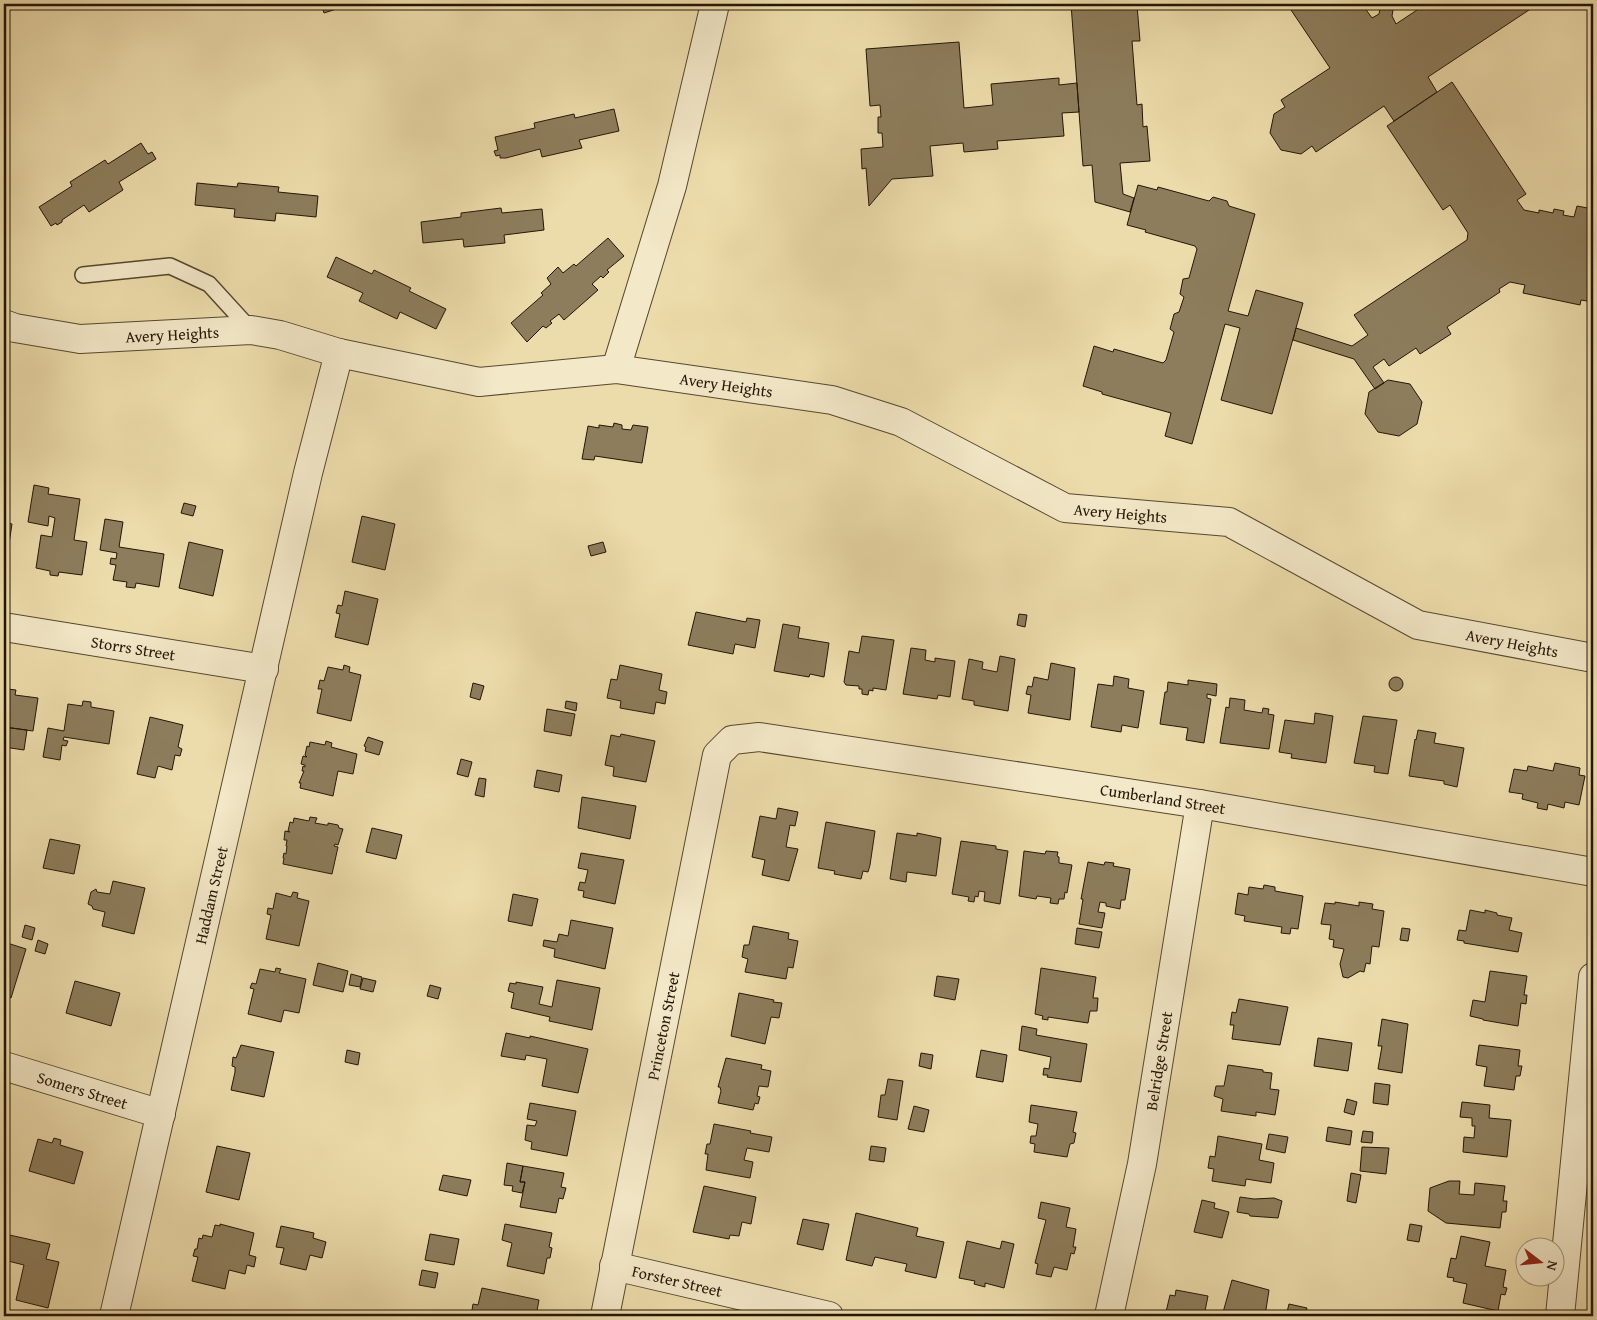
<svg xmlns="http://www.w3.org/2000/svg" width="1597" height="1320" viewBox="0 0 1597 1320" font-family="'Gentium Book Plus',serif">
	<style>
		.building { fill: #8d7d5c; stroke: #241606 }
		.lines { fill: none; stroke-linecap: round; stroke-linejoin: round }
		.lane-casing { stroke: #56482f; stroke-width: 18 }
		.street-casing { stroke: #56482f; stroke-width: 30 }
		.lane { stroke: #f3e8c8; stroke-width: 15 }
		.street { stroke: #f3e8c8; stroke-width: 28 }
		.labels { text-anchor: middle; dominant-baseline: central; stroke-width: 4; stroke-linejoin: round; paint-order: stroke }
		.street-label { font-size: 16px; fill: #241606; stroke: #f3e8c8 }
	</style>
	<rect width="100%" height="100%" fill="#eddcab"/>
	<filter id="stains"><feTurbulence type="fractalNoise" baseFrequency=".004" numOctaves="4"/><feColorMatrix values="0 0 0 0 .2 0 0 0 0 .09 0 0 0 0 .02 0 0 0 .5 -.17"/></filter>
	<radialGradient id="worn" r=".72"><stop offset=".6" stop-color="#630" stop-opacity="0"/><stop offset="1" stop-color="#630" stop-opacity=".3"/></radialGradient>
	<path class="building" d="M321,4H352L324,13Z
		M1071,4H1129V6L1137,5L1140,41H1132L1137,105L1142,104L1143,127L1147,126L1150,161L1120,163L1123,194L1134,198L1130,212L1095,202L1092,165L1083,166Z
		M1287,4H1362L1372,18L1379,14L1381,4H1394L1392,16L1396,24L1426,4H1538L1428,77L1437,92L1394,121L1384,106L1316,152L1312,146L1301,154L1281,150L1270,133L1274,114L1285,107L1281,100L1330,68Z
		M959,42L964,108L993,105L991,84L1059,78V85L1077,83L1079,112L1062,113L1064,136L997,141L998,149L964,152L963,143L930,146L933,176L892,179L869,206L866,168L862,169L861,149L883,147L882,133H878V117H881L880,105L870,106L866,49Z
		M1452,82L1526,194L1517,200L1524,210L1539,213V210L1553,213L1554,209L1564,211L1563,215L1574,217L1577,206L1593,209V302L1581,300L1580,305L1523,293L1525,285L1510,282L1499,289L1500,292L1447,327L1451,334L1420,354L1416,348L1389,366L1384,359L1373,367L1384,383L1375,389L1354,359L1293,340L1296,328L1352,346L1368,335L1354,315L1467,240L1468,233L1450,205L1443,210L1387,126Z
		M614,109L619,131L579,140L582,148L542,157L540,149L506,158H500V155L496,156L494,151L498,150L495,137L535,128L534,123L574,114L575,118Z
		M141,143L148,154L152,152L156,159L119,182L123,190L89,212L84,205L62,220V222L57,225L56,223L51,226L39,207L72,186L70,182L105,160L108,164Z
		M197,183L237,187L238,183L279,187L278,192L318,196L316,217L276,213L275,221L234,217L235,209L195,205Z
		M1138,185L1157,190L1158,187L1209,201L1213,197L1227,201L1229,206L1255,214L1228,311L1248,316L1256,290L1303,303L1272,414L1221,400L1240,328L1225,324L1192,444L1165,436L1171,413L1102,394V392L1083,386L1094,346L1113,352L1114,349L1163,363L1166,360L1174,332L1170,329L1174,314L1179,312L1184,297L1180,294L1183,279L1189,278L1197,249L1195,246L1145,232L1146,230L1127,225Z
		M501,208L502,213L542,209L544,230L504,235L505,243L464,247L463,239L423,243L421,222L461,217V213Z
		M608,238L624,256L607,270L609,272L603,278L601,276L592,284L598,290L564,320L559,314L550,321L552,323L546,328L543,326L527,342L511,323L543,295L541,293L551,284L547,278L558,267L563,273L574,264L576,266Z
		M336,257L372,274L374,270L411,288L409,291L446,309L436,329L400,312L397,319L359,301L363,293L327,277Z
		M1388,380L1410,384L1422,402L1417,424L1399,436L1378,432L1365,414L1369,392Z
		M614,423L622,425V429L631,430L633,425L648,427L642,463L595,456L594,460L582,459L588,426L599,428V425L613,427Z
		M34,485L49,488L48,494L80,499L74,540L87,542L82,575L59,572L58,576L50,575V571L36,568L41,535L52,537L55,518L49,516L48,526L28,522Z
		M184,503L196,506L193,516L181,513Z
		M362,516L395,524L385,570L352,562Z
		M105,519L123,522L119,547L164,554L159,587L136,583L135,588L126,587L127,582L113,580L116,565L110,564L111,558L116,559L117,553L100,550Z
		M4,522L12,524L7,557L4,556Z
		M189,542L223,550L213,596L179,588Z
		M603,542L606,552L591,556L588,546Z
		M345,591L378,599L368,645L335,637L340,614L336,613L338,605L342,606Z
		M696,612L746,622L747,618L760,620L755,648L735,644L733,654L688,645Z
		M1019,614L1027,615L1025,627L1017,625Z
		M783,624L800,627L798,638L829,643L824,677L810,674L809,677L774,671Z
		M862,636L894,640L886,690L873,688V691L869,690L868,695L862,694V689H859V686L846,685L844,682L849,651L859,653Z
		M911,648L926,650L925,660L935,662V658L955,661L950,697L938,695L937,699L903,694Z
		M1000,656L1015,659L1008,711L974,705V701L962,699L969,659L983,662L982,669L997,672Z
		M1051,663L1075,668L1070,720L1028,713L1031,695L1026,694L1028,686L1032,687L1034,677L1048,680Z
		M344,665L350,667L349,672L361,675L351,721L317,713L322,689H318L320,680L324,681L328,667L343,670Z
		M620,665L662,674L659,690L667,692L665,704L656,702L654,714L620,708L621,701L607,698L611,679L617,680Z
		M1114,676L1129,679L1128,688L1144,691L1138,728L1122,725L1121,732L1091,727L1098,684L1113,686Z
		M1389 684a7 7 0 1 1 14 0a7 7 0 1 1-14 0Z
		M1188,680L1217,684L1216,696L1207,694V698L1211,699L1204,743L1186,740L1188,728L1160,724L1165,692H1167L1168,682L1188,685Z
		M473,683L484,686L480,700L470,697Z
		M7,689L16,690L15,695L38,698L33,731L4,727V693L6,694Z
		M1230,698L1245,700L1244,710L1262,713L1263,708L1269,709L1268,714L1274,715L1269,749L1220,743L1226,707L1229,708Z
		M83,701L91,702V707L114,711L109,744L64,737L63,740L68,741L66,746L62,745L60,760L43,757L48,728L64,731L68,704L82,706Z
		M566,701L577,703L576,711L565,708Z
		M547,709L575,714L571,736L544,731Z
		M1315,713L1333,716L1326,763L1291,758L1292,754L1279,752L1285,720L1314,724Z
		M1363,716L1397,720L1388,774L1374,772L1375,766L1354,763Z
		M150,717L183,725L178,747L182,749L180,756L175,755L172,770L158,766L155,778L137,774Z
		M4,727L27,730L24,750L4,747Z
		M1418,730L1436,733L1434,743L1464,748L1457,787L1444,784V781L1409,776L1415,739L1416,740Z
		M621,734L655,741L646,782L613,776L614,767L605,765L611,735L620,737Z
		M368,737L383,742L379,755L365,751L366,747L364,746Z
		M326,741L332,743L331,747L357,754L353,774L338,771L333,796L300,788L301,783H299L304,771H302L303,766L305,767V765L301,764L303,756L307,757L305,755L307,746L309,747L310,742L325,745Z
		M461,759L472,762L468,777L457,774Z
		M1555,763L1580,768L1579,775L1585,776L1579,805L1565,802L1564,808L1548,804L1547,810L1537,808L1538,803L1522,799L1523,794L1509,792L1514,769L1527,771L1528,766L1553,771Z
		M537,770L562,775L559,792L534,787Z
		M479,778L486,779L484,797L475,795Z
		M582,797L636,806L630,839L578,828Z
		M778,808L798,812L795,826L790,825L786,847L798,849L789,881L762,875L765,860L752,857L760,816L776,819Z
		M310,817L317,818L315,823L326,825H328V823L338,825L339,828L343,829L338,845L335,844L334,846L338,847L332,874L283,864L284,858H283L284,853L286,854L287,846H286L287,840H284L285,831L290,832L288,831L290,822L293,823L294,818L309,821Z
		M826,822L875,831L870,865L868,872L863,871L861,879L834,874L835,871L818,868Z
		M372,828L402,835L396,859L366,852Z
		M897,833L917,836V833L941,838L936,876L907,872L906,882L890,879Z
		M50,839L80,845L74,874L43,868Z
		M961,841L996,846V849L1008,851L1000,904L984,901L985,892L979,891L978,897L975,896L974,902L968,901L969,897L952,894Z
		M1024,851L1045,854L1046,851L1058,852L1057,856L1059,857V863L1072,865L1067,893L1065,892L1064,899H1059L1058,904L1050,903L1051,898L1037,896L1036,899L1019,896Z
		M581,853L624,860L615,904L583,897L584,891L578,890L580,882L585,883L588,870L578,868Z
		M1088,862L1104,865L1105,862L1114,863L1113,866L1130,869L1125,900H1121L1120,909L1106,906V903L1100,902L1098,912L1105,913L1102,928L1079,924L1083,899H1081Z
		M113,881L145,888L134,934L102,926L105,912L93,909L92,906L88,904L91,892L96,889L97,892L110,894Z
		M1264,885L1275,887V891L1303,896L1298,929L1291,928L1290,934L1281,933L1282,927L1244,921L1245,916L1235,914L1238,893L1248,895L1249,887L1263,889Z
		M293,892L298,893L297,898L309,901L299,946L266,939L271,915L267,914L268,908L273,909L276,893L291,897Z
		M513,894L538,899L532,926L508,921Z
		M1335,902L1359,906V902L1373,904L1372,909L1384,911L1379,947L1372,946L1370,964L1366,963L1364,972L1360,971L1348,978L1343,977L1340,964L1344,949L1333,947L1334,940L1329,939L1331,925L1321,924L1325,903L1335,904Z
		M1470,910L1485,913V910L1497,913V915L1512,918L1509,930L1522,933L1518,952L1464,943V941L1457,940L1459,930L1466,931Z
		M571,920L613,928L605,969L554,957L555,949L543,946L544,940L557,942L559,934L568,936Z
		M25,925L35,928L32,940L22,937Z
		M753,926L789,933L788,939L798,941L793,968L788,967L786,979L745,972L748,959L742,957L744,945H749Z
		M1077,928L1102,932L1099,948L1075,944Z
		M1402,928L1410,929L1408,941L1400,940Z
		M38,940L48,944L45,954L35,951Z
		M4,942L26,949L11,998L4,995Z
		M318,963L348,971L343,992L313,985Z
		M276,968L281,969L279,973L306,979L299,1013L284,1010L281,1022L248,1014L254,989L250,988L252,983L256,984L260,969L275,972Z
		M1041,968L1096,977L1093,998H1098L1097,1011H1090L1088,1023L1048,1017V1020L1042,1019L1043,1016L1035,1014Z
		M1490,971L1527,976L1524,995H1527L1526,1004L1521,1003L1518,1026L1483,1020V1019L1470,1016L1473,1000L1485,1002Z
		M351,974L362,977L360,987L349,985Z
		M937,976L959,979L955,1000L934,996Z
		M363,978L376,981L373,992L360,989Z
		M557,980L600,988L592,1030L549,1021L550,1017L511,1008L514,993L508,991L510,983L516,984V982L543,987L539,1004L552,1007Z
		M75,981L120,993L111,1026L66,1013Z
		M430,985L441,988L438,999L427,996Z
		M739,993L774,1000L773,1002L782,1003L779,1018L771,1017L765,1044L731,1036Z
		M1239,999L1288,1007L1280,1045L1232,1039L1234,1025H1230L1232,1012L1236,1013Z
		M1382,1019L1408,1024L1402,1073L1378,1069L1382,1046H1378Z
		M1022,1026L1037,1029L1036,1035L1087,1044L1081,1082L1047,1077L1048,1075H1043L1044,1068L1049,1069L1051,1057L1019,1050Z
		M506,1033L530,1038V1036L588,1049L578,1093L542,1086L547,1059L526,1055L525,1060L501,1056Z
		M1318,1038L1352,1043L1348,1071L1314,1066Z
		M241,1045L274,1052L264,1097L231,1090L235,1072V1067L232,1066L233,1057L236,1058Z
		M1479,1045L1520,1050L1518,1066H1522L1520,1076H1516L1514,1090L1484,1086L1487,1067L1476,1065Z
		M347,1050L360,1053L358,1065L345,1062Z
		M981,1050L1007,1055L1003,1082L976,1077Z
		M921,1053L933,1055L931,1069L919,1066Z
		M726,1058L762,1065L761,1069L771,1071L768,1087L759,1086L757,1096L760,1097L758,1104L755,1103L753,1110L718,1103L721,1091L720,1087H718Z
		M1228,1065L1263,1070V1072L1272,1073L1270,1089L1279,1090L1275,1115L1256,1112V1116L1221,1111L1223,1099L1214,1096L1216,1086H1224Z
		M888,1079L903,1081L897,1120L878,1117L881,1095H885Z
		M1375,1083L1390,1085L1388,1105L1373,1103Z
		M1347,1099L1357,1102L1354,1115L1344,1112Z
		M1462,1102L1490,1105L1489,1118L1511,1120L1507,1157L1463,1152L1464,1137L1474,1138L1475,1126H1472V1118L1460,1117Z
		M530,1103L576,1111L567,1156L531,1149L532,1142L525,1140L527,1125L535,1126L537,1121L527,1119Z
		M1031,1105L1077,1112L1073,1132L1076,1133L1074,1143L1070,1144L1067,1157L1034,1152L1035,1144L1030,1143L1031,1136H1036L1038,1124L1029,1122Z
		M914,1106L929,1110L924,1132L908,1129Z
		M714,1124L751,1131L750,1133L772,1137L769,1152L747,1148L744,1160L753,1162L750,1178L706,1170L708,1154H705L707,1144H710Z
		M1328,1127L1352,1131L1350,1145L1326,1141Z
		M1363,1131L1373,1132L1372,1143L1361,1142Z
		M1269,1134L1288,1137L1285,1153L1266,1149Z
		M1218,1136L1262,1144L1259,1160L1274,1163L1271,1183L1246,1179L1245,1186L1212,1181L1214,1169L1208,1168L1210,1156L1215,1157Z
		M54,1138L61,1140L60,1145L83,1152L74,1184L29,1171L38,1139L52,1143Z
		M217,1146L250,1153L239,1200L206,1192Z
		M871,1146L886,1148L884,1162L869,1160Z
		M1362,1147L1389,1148L1386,1174L1360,1171Z
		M507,1163L523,1166L520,1182H525L522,1193L512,1191L513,1186L504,1185Z
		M523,1166L564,1173L561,1187L566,1188L563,1199L559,1198L556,1213L520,1207L525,1182H520Z
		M1351,1173L1361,1175L1356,1203L1347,1201Z
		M443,1175L471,1180L467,1196L439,1190Z
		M1449,1181H1460L1459,1194L1474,1195L1475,1183L1505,1186L1503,1201H1507L1506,1212H1502L1500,1228L1446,1223L1428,1211L1430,1188Z
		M704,1186L756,1197L751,1224L742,1222L739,1236L730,1235L729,1239L693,1232Z
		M1240,1197L1254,1199L1274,1198L1282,1201L1278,1218L1250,1216L1249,1214L1237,1212Z
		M1202,1200L1215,1203L1214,1208L1229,1212L1222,1238L1194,1232Z
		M1041,1202L1070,1208L1066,1227L1076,1229L1073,1247H1076L1074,1254L1071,1253L1067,1270L1054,1267L1051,1277L1036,1274L1038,1264L1035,1263L1046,1220L1038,1218Z
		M856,1213L918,1228L916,1236L944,1242L936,1278L905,1271L907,1264L875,1257L872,1266L846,1260Z
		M803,1219L829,1224L823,1250L797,1244Z
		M220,1224L254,1233L249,1255L256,1257L254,1267L247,1265L245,1274L229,1270L225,1289L192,1281L198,1257L193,1256L195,1249H197L199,1238L202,1239L203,1235L212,1237L215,1225L220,1226Z
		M505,1224L552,1233L549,1247L552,1248L550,1258H547L544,1274L507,1266L512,1243L502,1240Z
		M1410,1224L1422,1226L1419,1242L1407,1240Z
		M281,1226L314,1233L313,1238L326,1242L322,1258L310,1255L306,1270L280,1264L284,1248L276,1247Z
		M5,1234L50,1244L46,1259L59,1262L48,1308L16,1300L24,1265L4,1260Z
		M430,1234L459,1239L454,1265L425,1260Z
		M1461,1236L1490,1242L1485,1266L1506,1270L1503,1287L1507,1288L1505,1295L1501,1294L1498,1311L1463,1303L1467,1284L1453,1281L1454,1278L1447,1277L1451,1258L1456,1259Z
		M967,1241L1000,1249L1002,1241L1014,1244L1004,1288L985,1283V1287L974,1284L975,1281L959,1278Z
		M422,1270L438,1273L435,1288L419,1285Z
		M1232,1280L1269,1290L1265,1316H1222Z
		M482,1288L539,1300L536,1316H471L473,1304L478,1305Z
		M1176,1290L1208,1296L1204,1316H1165L1170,1295L1175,1296Z
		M1289,1304L1307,1308L1305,1316H1286Z"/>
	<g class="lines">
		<g class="lane-casing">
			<path id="lane" d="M83,275L170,266L209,284L251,330"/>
		</g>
		<g class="street-casing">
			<g id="street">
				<path id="s1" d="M4,324L15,328L80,339L251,330L280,335L339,353"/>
				<path d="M616,369L672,186L715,4"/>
				<path id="s2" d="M4,627L264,669"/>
				<path id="s3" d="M4,1066L161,1114"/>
				<path id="s4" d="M614,1266L829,1316"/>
				<path id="s5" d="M114,1316L308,473L339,353L479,382L616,369L832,400L901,422L1065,508L1229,522L1418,625L1593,658"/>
				<path id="s6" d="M605,1316L717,755L732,740L759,737L1200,804L1593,872"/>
				<path id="s7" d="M1109,1316L1142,1164L1200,804"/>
				<path d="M1560,1316L1593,977"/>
			</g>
		</g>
		<use href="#lane" class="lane"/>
		<use href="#street" class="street"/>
	</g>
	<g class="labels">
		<g class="street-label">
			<text stroke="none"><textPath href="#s1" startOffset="170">Avery Heights</textPath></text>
			<text stroke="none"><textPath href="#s5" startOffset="1381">Avery Heights</textPath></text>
			<text stroke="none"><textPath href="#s5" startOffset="1801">Avery Heights</textPath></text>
			<text stroke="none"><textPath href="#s5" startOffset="2221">Avery Heights</textPath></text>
			<text stroke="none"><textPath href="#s2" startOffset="131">Storrs Street</textPath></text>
			<text stroke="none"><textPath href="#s6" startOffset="1029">Cumberland Street</textPath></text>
			<text stroke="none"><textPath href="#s5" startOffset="432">Haddam Street</textPath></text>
			<text stroke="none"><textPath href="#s6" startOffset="296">Princeton Street</textPath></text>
			<text stroke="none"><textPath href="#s7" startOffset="260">Belridge Street</textPath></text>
			<text stroke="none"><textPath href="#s3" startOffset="82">Somers Street</textPath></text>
			<text stroke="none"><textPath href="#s4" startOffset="65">Forster Street</textPath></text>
		</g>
	</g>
	<rect width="1597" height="1320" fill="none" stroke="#eddcab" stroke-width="20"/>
	<rect x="5" y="5" width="1587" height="1310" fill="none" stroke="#241606" stroke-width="2.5"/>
	<rect x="10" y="10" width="1577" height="1300" fill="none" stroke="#241606"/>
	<g transform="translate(1540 1262) rotate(106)"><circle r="24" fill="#f3e8c8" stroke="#a0947a"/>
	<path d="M0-4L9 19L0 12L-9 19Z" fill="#8f2418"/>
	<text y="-8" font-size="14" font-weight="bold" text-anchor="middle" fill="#241606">N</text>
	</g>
	<rect width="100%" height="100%" filter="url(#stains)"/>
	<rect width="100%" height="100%" fill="url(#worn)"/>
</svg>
